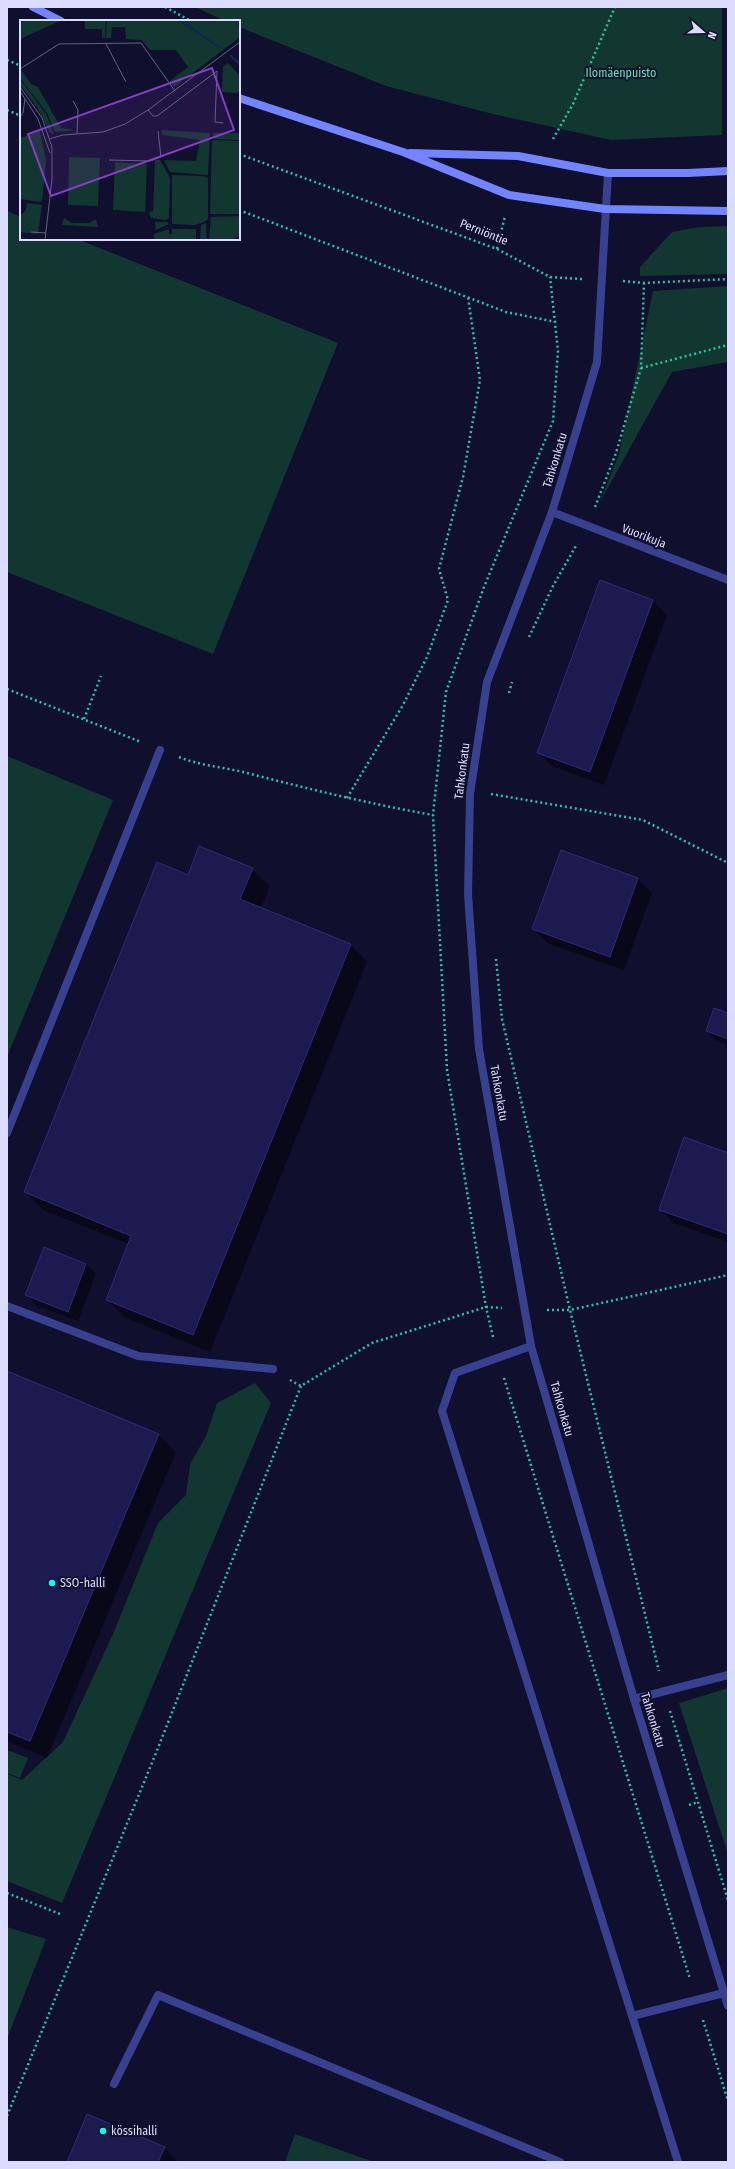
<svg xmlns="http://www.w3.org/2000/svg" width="735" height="2169" viewBox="0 0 735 2169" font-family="'Fira Sans Condensed',sans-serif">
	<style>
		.green { fill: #123730 }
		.shadow { fill: #0007 }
		.building { fill: #1c1a4f; stroke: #2e2a7d }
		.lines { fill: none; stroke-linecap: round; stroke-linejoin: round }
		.path { stroke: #27c7a5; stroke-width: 2.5; stroke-dasharray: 2 3; stroke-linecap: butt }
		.service { stroke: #37418f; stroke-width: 8 }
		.minor { stroke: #37418f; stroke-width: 8 }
		.tertiary { stroke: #37418f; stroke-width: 8 }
		.secondary { stroke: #7284ff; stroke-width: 8 }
		.poi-dot { fill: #07fff2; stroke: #100f2d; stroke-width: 1.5 }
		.labels { text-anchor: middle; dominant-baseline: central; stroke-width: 4; stroke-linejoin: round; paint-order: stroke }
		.park-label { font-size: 12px; fill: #5de9b1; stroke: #100f2d }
		.street-label { font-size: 12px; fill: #dbdcff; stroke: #100f2d }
		.poi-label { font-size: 12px; fill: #dbdcff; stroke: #100f2d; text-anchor: start }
		.inset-river { fill: none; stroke: #072c4e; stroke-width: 2 }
		.inset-road { fill: none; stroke: #616181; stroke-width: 1 }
		.view { fill: #853ec5; fill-opacity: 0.15; stroke: #853ec5; stroke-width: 2 }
		.inset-edge { fill: none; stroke: #dbdcff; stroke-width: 2 }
	</style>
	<rect width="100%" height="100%" fill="#100f2d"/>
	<path class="green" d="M195,7H722V135L611,140L493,114L386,86L239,27V21H225Z
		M7,211L21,217V239H77L338,343L213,654L7,572Z
		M728,226V274L640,276V267L672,232L699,227Z
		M728,286V362L672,372L600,502L619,454L653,291Z
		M7,756L113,800L7,1057Z
		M255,1383L271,1403L62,1903L7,1881V1774L22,1780L63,1742L113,1634L158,1523L186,1495L190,1464L206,1436L217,1403Z
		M728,1688V1854L679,1703Z
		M7,1750L28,1758L20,1778L7,1773Z
		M7,1927L46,1939L7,2039Z
		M295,2134L374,2162H285Z"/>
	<path class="shadow" d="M653,601L667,615L604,785L552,766L538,752Z
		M252,869L270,886L261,908L350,944L367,962L210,1352L124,1317L107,1300L129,1244L43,1210L25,1192L188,876Z
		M638,879L652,893L624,970L547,943L533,928Z
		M728,1014V1045L717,1041L707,1031Z
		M728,1154V1242L674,1223L660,1209Z
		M86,1264L96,1274L78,1321L36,1305L26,1295Z
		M7,1372L158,1435L176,1452L47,1758L7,1741Z
		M164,2148L178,2162H68Z"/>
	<path class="building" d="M600,580L653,600L590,772L537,753Z
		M199,846L253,868L240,899L351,944L193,1335L106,1300L131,1236L24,1192L157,862L188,875Z
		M561,850L638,878L610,957L532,929Z
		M714,1008L728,1013V1039L706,1031Z
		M684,1137L728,1153V1234L659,1210Z
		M44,1247L86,1264L68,1312L25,1295Z
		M7,1371L159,1434L30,1741L7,1732Z
		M87,2114L165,2147L158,2162H67Z"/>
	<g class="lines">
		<path class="path" d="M165,7L191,21
			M7,60L21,66
			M7,110L21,116
			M553,139L573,104L615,7
			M239,154L497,249L550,277L582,279
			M239,210L506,312L556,322
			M497,249L505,216
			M623,281L644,283L728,279
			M641,368L728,345
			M595,507L616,453L641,368L644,283
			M529,637L553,586L577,544
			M7,689L141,742
			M509,693L512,682
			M84,719L101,676
			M179,757C201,766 224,767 247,773C309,789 370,804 433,815
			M491,794L643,820L728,863
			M347,798L403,705L427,657L448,600L439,569L463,477L480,380L468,297
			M496,959L502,1019L570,1310L659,1671
			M547,1310H570L728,1275
			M493,1337L486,1307L447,1070L433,815L446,692L484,587L553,421L558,351L550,277
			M504,1378L690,1979
			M290,1380L301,1386L372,1343L486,1307L502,1308
			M670,1711L728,1900
			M689,1805L698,1802
			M7,1893L60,1914
			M703,2020L728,2101
			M7,2116L156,1753L301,1386"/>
		<path class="service" d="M7,1133L160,750
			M7,1306L138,1356L273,1369
			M531,1346L455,1373L442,1411L678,2162
			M632,2016L724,1993
			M114,2084L158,1995L560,2162"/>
		<path class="minor" d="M552,512L728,580
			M634,1699L728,1675"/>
		<path class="tertiary" d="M608,173L597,362L552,512L487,682L470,794L468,894L479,1049L531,1346L634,1699L728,2006"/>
		<path class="secondary" d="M33,7L61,21
			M239,98L403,152L509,195L605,209L728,211
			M410,153L518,156L608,173H688L728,171"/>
	</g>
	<g class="poi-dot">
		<circle cx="52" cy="1583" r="4"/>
		<circle cx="103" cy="2131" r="4"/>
	</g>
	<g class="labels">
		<g class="park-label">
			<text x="621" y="73">Ilomäenpuisto</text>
		</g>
		<g class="street-label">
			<text transform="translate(484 232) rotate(22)">Perniöntie</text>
			<text transform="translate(555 460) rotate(-73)">Tahkonkatu</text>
			<text transform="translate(644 536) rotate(21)">Vuorikuja</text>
			<text transform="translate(462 771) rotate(-83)">Tahkonkatu</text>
			<text transform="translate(499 1093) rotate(80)">Tahkonkatu</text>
			<text transform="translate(562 1409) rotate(74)">Tahkonkatu</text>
			<text transform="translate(653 1720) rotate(73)">Tahkonkatu</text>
		</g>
		<g class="poi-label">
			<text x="60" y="1583">SSO-halli</text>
			<text x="111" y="2131">kössihalli</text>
		</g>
	</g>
	<g transform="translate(20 20)">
		<rect width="220" height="220" fill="#100f2d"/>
		<path d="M5,0H42L0,19V2ZM65,0H86L85,18H82V9H65ZM87,0H218L220,17L154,67L150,61L168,47L156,30H130L122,20L106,19L105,7H92L91,18H86ZM208,43L220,56V70L217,73L202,72L203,47ZM0,48L11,64L18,67L41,108L55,110L35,112L27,93L0,58ZM0,59L26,94L34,114L30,113L17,87L0,65ZM141,110L190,113L188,155L150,152L144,140L176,141L180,120L143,115ZM20,111L26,141L22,182L0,179V118ZM193,113H220V120L194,119ZM192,120L220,121V194H190ZM49,137L80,138L78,186L48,185ZM135,140H140L150,158L149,198L146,200L131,198L129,192L133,191ZM95,142L127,144L125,192L93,190ZM152,155L183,156V161V156L188,158V199L184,202L174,205L152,204ZM7,183L22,185L18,214L0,212V196L6,190ZM220,196V215L212,220H189L191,197ZM44,198L52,203H69L76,199L78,207L42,205ZM135,202H147L149,204L136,210ZM186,203L187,220H180L181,205ZM149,209V214H152V209H176V220H134V214Z" fill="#123730"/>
		<path d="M156,0L164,1L202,28L201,29Z" fill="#072c4e"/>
		<path class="inset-river" d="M210,35L220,44"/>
		<path class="inset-road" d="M86,24L106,62M0,49L39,24L121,23L155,71M0,67L22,98L32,127V159L25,220M0,71L18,99L30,133M53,81L58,90L57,114M128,90L133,96H137L197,51L195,102L203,103M0,97L3,93L5,79M29,119L43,115L83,112L105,104L128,90L220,22M89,140L130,141L141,137L138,111M11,212L26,213"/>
		<path class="view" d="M192,48L214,110L31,176L8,114Z"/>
		<rect width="220" height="220" class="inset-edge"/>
	</g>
	<rect width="735" height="2169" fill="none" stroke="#dbdcff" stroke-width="16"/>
	<g transform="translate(703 32) rotate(110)" stroke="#100f2d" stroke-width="3" paint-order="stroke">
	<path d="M0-3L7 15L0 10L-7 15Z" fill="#dbdcff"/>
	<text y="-6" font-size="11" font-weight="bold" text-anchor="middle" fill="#dbdcff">N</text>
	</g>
</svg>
